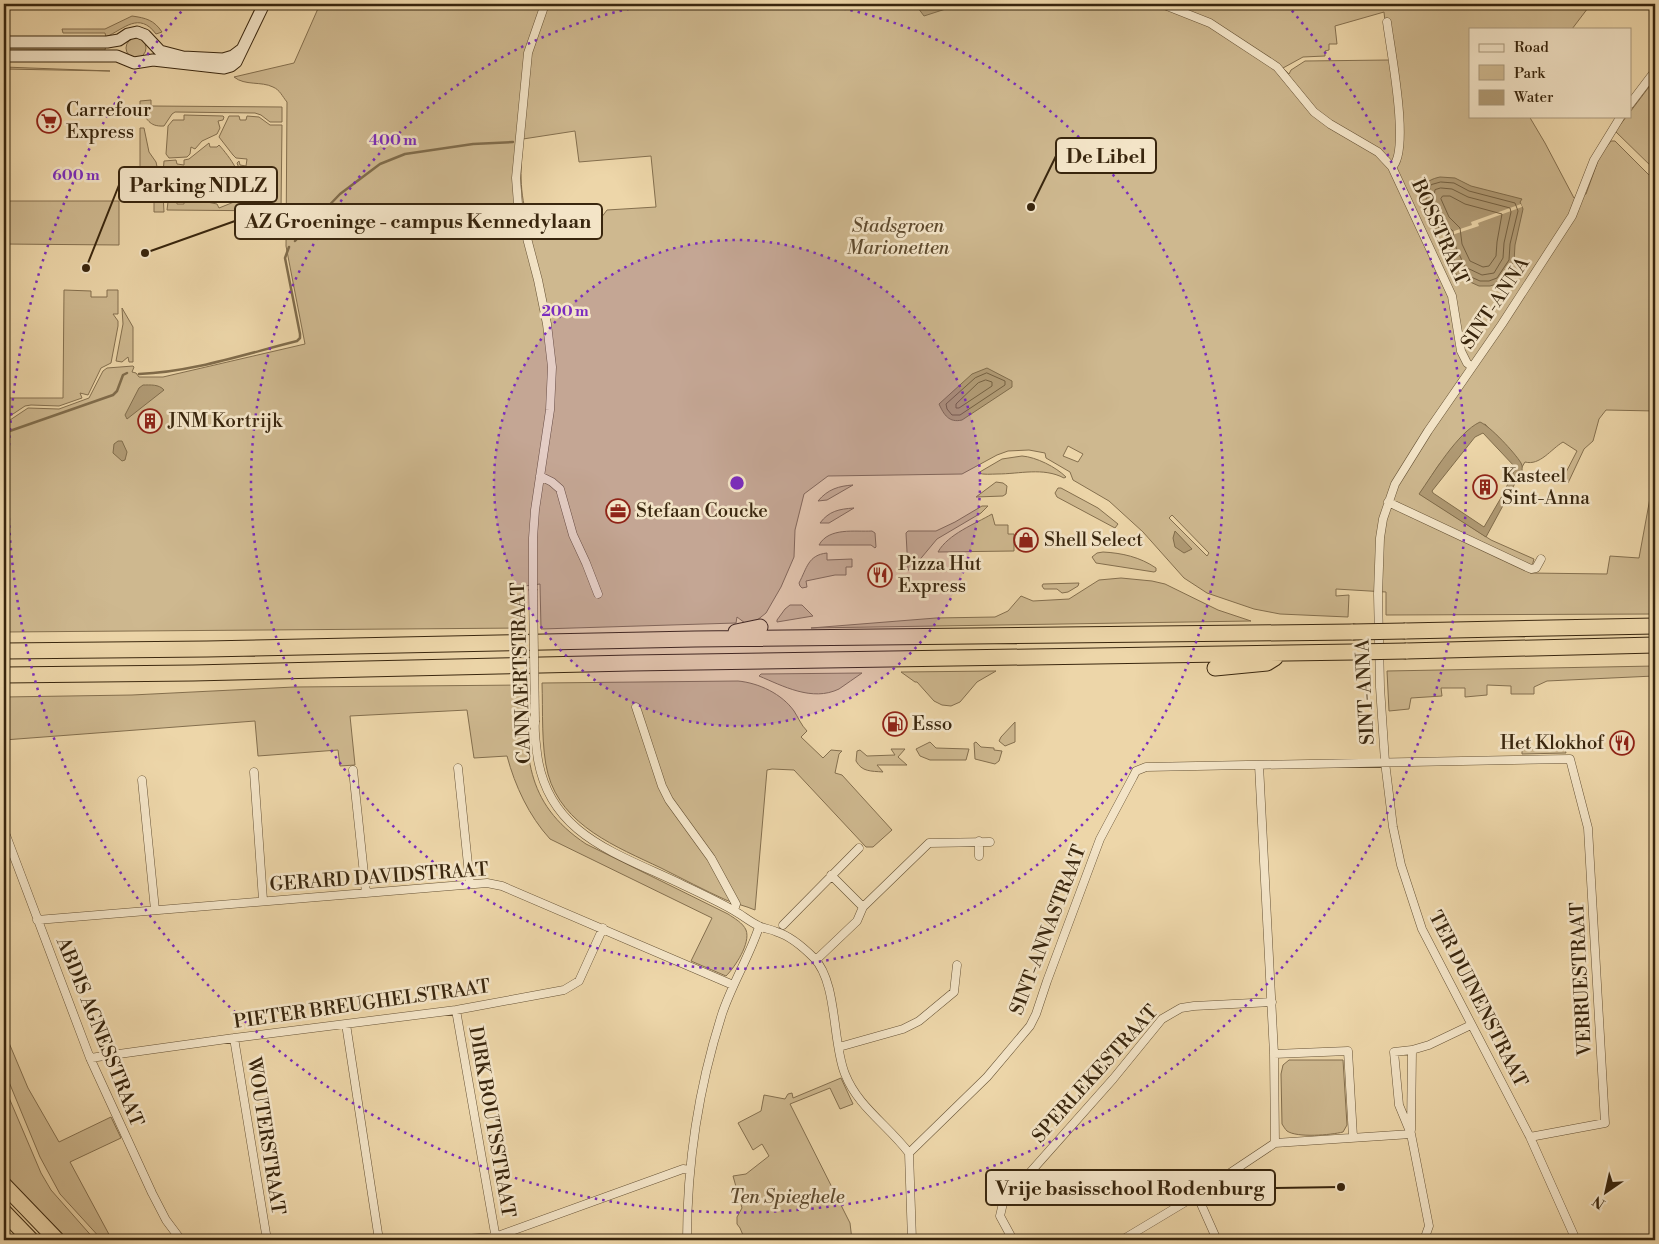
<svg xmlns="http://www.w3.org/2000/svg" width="1659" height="1244" viewBox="0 0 1659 1244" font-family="'Libre Bodoni',serif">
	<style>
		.green { fill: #ceb88f; stroke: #846f4e; fill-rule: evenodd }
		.water { fill: #b09a74; stroke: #806c4b }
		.pier { fill: #edd6a9 }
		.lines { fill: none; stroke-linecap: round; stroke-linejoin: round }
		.shore { stroke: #746041; stroke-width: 1 }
		.stream { stroke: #806c4b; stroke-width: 2.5 }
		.street-casing { stroke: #665235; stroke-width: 9 }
		.secondary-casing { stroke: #39260e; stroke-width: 13 }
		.highway-casing { stroke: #39260e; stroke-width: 17 }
		.street { stroke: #f3e4c7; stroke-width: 8 }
		.secondary { stroke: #f3e4c7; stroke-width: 11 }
		.highway { stroke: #edd6a9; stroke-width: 15 }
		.street-bridge-casing { stroke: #665235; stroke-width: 9; stroke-linecap: butt }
		.highway-bridge-casing { stroke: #39260e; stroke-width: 17; stroke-linecap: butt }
		.street-bridge { stroke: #f3e4c7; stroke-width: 8 }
		.highway-bridge { stroke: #edd6a9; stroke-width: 15 }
		.ring { fill: none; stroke: #7b2cbf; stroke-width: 2.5; stroke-dasharray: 2.5 5 }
		.labels { text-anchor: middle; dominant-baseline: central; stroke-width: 5; stroke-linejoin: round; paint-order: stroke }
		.poi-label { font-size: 19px; fill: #39260e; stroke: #f3e4c7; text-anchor: start }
		.park-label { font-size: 19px; font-style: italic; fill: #5e4a2e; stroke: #f3e4c7 }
		.street-label { font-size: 19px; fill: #39260e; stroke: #f3e4c7 }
		.centre { fill: #7b2cbf; stroke: #f3e4c7; stroke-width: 2.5 }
		.ring-label { font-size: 15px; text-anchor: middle; font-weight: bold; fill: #7b2cbf; stroke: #f3e4c7; stroke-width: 5; stroke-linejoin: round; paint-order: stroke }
		.leader { fill: none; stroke: #39260e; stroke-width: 2 }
		.callout-dot { fill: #39260e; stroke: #f3e4c7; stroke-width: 2 }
		.callout { fill: #f3e4c7; stroke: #39260e; stroke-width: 2 }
		.callout-label { font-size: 20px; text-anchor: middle; font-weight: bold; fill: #39260e }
	</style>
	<rect width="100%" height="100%" fill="#edd6a9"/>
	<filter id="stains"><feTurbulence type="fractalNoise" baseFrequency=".004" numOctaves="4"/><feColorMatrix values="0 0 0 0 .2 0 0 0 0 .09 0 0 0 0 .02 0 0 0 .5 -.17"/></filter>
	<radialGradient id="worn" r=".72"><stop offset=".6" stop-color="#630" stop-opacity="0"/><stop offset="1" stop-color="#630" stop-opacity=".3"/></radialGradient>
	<path class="green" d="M320,4H1591L1572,29H1470V116H1529L1545,143L1574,198L1586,194L1600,155L1611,141H1615L1655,181V411L1606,410L1599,419L1593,441L1584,449L1568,483L1562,480L1577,451L1563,442C1551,449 1540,466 1525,462L1522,467L1520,463L1485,424L1467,431L1438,466L1420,494L1491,540L1534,559L1530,573L1607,574L1610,556L1639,558L1655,471V614L1386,615V592L1336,589V596L1349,595L1348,617L1280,614L1254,609L1207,593L1184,578L1143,532L1109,501L1073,480L1070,472L1046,458L1045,453L1029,450L1008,451L997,455L962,474L828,476L804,494L795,530L794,557L781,587L766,613L756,621L745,623L737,617L736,623L541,629L540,584L525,586L526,628L4,632V424L28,408L59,409L89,398L103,371L107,368L133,366L134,367L132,372L136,373L139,377H163L305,344L286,246L287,102C282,96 280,90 273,87C261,81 245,86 234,77L294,63ZM1384,12L1389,60L1305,61L1291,70L1289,74L1283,68L1303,57L1325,56V51L1329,50V44H1337L1335,26ZM575,131L579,162L651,156L656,207L607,210L601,218L531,229C519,197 520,172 523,139ZM1068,446L1083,454L1078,462L1063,456ZM1172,515L1209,553L1207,556L1169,518Z
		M132,16C146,18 154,20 162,32L156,34C139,11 124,29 106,37L105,33H63L62,29H105Z
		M126 48a10 10 0 1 1 20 0a10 10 0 1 1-20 0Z
		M4,44L106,45L105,50L4,49Z
		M4,67L110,71L4,69Z
		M1655,79V170L1615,131L1627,116H1630V112Z
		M151,100V106L282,107V122H270L261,115L255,113L175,112L172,114L164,126C147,127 149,117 140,114V101Z
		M184,115L223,116L224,117L223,120L218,121L220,128L217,134L202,141L195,149L191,147L190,154L187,157L169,158L166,154L168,126L173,120H184Z
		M229,116H239L240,120H246L247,116L259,117L270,125H282L281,211L167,210L169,194L176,196L177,204H184V199H179L182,197L217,204L219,208L244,198V200H239V204L246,205V197L250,190L246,187L237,163L239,161L240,165L246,166L247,159L236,158L233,155L219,137Z
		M140,128H144L149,152L156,162L163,194L164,212H154V202L140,170Z
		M209,143L210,147H217L219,145C229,156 247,180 241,195L228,201H213L168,189L164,177H166V173H163L164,161L176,160L177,164L184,165V160L189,159Z
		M4,201H119V245L4,244Z
		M64,290L91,291V297H107V290H118V314H113L118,321V326L111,363L101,368L88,395L80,393L82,398L59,406L31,405L25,406L4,420V398H63Z
		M122,308L133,327V362H129L128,357L122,362L116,361L123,324Z
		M1022,456C1036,457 1056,467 1066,477L1064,478C1043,467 1020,474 997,474C991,474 984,475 978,473L1002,459Z
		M996,482L1003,483L1007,486L1006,494L1003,496L976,497Z
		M853,485L827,500L818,501C828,489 839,486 853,485Z
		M1058,488H1061L1098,508L1118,524L1115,528L1057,497L1055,493Z
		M982,506H988L981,513L937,539L912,569L908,570L906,533L908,531H936L955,522Z
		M854,508L829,523H820C829,511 839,509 854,508Z
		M992,514L995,525H1008V534H1014V551L938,552C948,534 975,524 992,514Z
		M872,531L875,533L876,547L875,548L871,545H819C829,527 855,532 872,531Z
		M1103,552C1122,553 1140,557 1156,568V571L1154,572L1096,563L1092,557L1097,553Z
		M827,553V560L852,559V567H846V575H835L806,581L807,587L802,588L800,586L799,583C807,568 808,555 827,553Z
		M1121,578L1152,581L1165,584L1218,610L1251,621L811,628L936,618L995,617L1008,611L1021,596L1033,601L1069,599L1099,580Z
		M1079,583L1078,586L1068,592L1062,593L1057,589H1044L1042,586L1043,584Z
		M790,605H802L813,616L777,622V620L785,609Z
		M1655,666V683L1654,676L1547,681L1534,687V694H1511V686L1487,685V695L1465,697V688H1441L1442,696L1411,698L1409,709L1389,711L1387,671Z
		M996,671L977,682L960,702L951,706L942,705L934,701L917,682H915L901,672Z
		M862,673C854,678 847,684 839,689C812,702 783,686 759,676L761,674Z
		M738,681C759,683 782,694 794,711C798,717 801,725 807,731L801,737L823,758L831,750L842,751L839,754L835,773L842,775L892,830L873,847H866L794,770L772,769L767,770L755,910C746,906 736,904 726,900C704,890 683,879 661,868C617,847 562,826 548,774C541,749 543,709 542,683Z
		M526,685C526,753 523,802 586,844L728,914C734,918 743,923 746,930C751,943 735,967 726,976L691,961L712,918L550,839C529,816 515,786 507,756L474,758L467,710L350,716L355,765L340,766L338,750L258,756L255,721L4,740V697L132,695L294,687Z
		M1015,722V742L1005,746L999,741L1001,737Z
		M930,742L936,748L969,749L966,760H930L920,756L916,749Z
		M976,742L981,747L994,748V750L1002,751L999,761L995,764L975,759L974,743Z
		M891,749H905L898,757L907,765H877L883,772C871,771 862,772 856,761L857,751L860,750L867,756L895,755Z
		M1522,749H1565L1566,753L1522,754Z
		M4,1031L28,1088L59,1142L111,1117L121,1138L70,1162L112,1240H102L60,1194L40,1157L4,1070Z
		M1289,1060H1343L1347,1125L1343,1132C1331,1135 1297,1138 1287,1131C1285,1129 1284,1127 1282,1124L1281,1074L1283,1065Z
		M841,1078L853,1104L840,1109L830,1088L790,1104L850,1223L852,1240H745L740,1228L737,1224V1217L742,1208L733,1176L746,1174L769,1156L762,1144L753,1150L738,1123L761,1111L764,1095L785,1099L788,1094L792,1093L793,1098Z
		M4,1086L41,1173L51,1190L95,1240H68L4,1174Z"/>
	<path class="water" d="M915,4H961L924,16Z
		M1440,177L1455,178L1471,186L1522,199L1520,202L1523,209L1515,245L1514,262L1500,283L1490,286H1479L1457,276L1441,243L1444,241L1443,235L1437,234C1427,215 1406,184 1440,177Z
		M987,368L1012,381V387L962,420C949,423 944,415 939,404L972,374Z
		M143,385C150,385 159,384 164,390L127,419L125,415L139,388Z
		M1480,422C1490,426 1515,453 1521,463C1523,467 1522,467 1522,471L1508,496L1503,494L1515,469V467L1483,433L1475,437L1432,491L1433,493L1484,527L1502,496L1506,500L1486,537L1419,494C1433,474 1458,432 1480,422Z
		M118,441H122L127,452L125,460L122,461L113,453L114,444Z
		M1175,531L1192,549L1184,553L1175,547L1173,538Z"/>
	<path class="pier" d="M1521,204L1522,207L1478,223L1479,226L1443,238L1442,235L1472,225L1471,222Z"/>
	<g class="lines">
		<path class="shore" d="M1441,182L1454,183L1469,191L1515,203L1518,211L1510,244L1509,260L1497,278L1489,281H1480L1460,272L1448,245V233L1439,228L1426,200L1431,185Z
			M1441,188L1452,189L1468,197L1510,208L1511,212L1504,243L1503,258L1494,273L1482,275L1465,267L1455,245L1453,231L1443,222L1433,200L1435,190Z
			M1443,196H1450L1465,204L1502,214L1497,242L1496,256L1489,266L1483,267L1470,261L1462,244L1460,228L1449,217L1441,199Z
			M987,373L1005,381V385L960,415H952L947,409L946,404L975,378Z
			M986,380L992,382V386L959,408H956V404L978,383Z"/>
		<path class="stream" d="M295,241L340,194L380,164L405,154L473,144L513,142
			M139,374C193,372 245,354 297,341L300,338V334L285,258L289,247
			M4,433L113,395L117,391L123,375L127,373"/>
		<g class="street-casing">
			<path id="street" d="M1162,4L1210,23L1277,67L1314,112L1330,124L1378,152L1392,167L1452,296L1461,351L1467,363L1472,367
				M1387,22C1390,47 1411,152 1392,167
				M1630,104L1655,71
				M540,476L552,482L560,489L573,535L586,563L598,594
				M1388,502L1531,569L1536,568L1541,559
				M533,589V538L535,510L550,410L552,367L547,324L538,280L518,204L516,178L528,53L545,4
				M636,707L662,786L669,800L711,858L736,904L734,910
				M535,722C534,732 536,743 537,753C547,835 617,853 683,885C700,893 717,901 733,910C742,915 750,922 759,926C765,929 771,929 777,932C790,936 804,948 814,958C838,983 832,1043 845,1074C858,1107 888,1125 909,1153
				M1259,765L1274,1054L1275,1143
				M458,768L470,884
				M353,770L366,893
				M254,772L263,900
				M142,780L155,910
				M4,830L90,1058L152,1193L166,1220L181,1240
				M979,856V841
				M863,907L929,843L990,842
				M37,920L487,883L502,886L733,985
				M783,925L859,848
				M816,960L857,921L863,907L831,875
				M456,1010L496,1239
				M346,1024L379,1240
				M234,1038L267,1240
				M839,1047L903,1029L919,1021L954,992L957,965
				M1412,1050L1394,1052L1399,1105L1411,1134L1429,1226L1424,1240
				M1274,1054L1348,1051L1353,1137
				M90,1058L234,1038L456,1010L564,990L579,981L603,928
				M1411,1130L1412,1050L1429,1045L1471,1025
				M1197,1195L1217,1240
				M449,1240L495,1237L683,1169L690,1170
				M687,1240C687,1165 699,1086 722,1014C732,984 749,957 759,927
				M912,1240L909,1153L987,1077L1030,1026L1036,1014L1047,981L1100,839L1133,777L1136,771L1146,767L1570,759L1588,828L1605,1123L1530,1137
				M1013,1240L1000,1216L1003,1203L1113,1079L1162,1019L1181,1008L1194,1006L1272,1002
				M1122,1240L1197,1195L1275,1143L1411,1134
				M1576,1240L1530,1137L1422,929L1401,865L1393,827L1385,762L1380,687L1378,594L1380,538L1383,519L1395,484L1428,431L1502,324L1572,216L1594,160L1621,116"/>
		</g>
		<g class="secondary-casing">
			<path id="secondary" d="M4,42H107L119,40L128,34L137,32L145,35L160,51L183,57L223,59L233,56L241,50
				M4,56H117L134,63L153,60L224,68L231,66L236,62L264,4"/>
		</g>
		<g class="highway-casing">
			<path id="highway" d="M1405,631L1655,626
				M736,632L760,627
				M4,651L207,649L695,639L1353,632
				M1406,651L1655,645
				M1215,668L1267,663L1275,658
				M4,675L193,673L631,663L1354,652
				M4,1185L57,1240
				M4,1212L31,1240"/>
		</g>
		<use href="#street" class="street"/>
		<use href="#secondary" class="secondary"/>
		<use href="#highway" class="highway"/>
		<g class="street-bridge-casing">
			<path id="street-bridge" d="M533,589L535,722"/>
		</g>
		<g class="highway-bridge-casing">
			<path id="highway-bridge" d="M1353,632L1405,631
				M1354,652L1406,651"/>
		</g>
		<use href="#street-bridge" class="street-bridge"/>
		<use href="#highway-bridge" class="highway-bridge"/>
	</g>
	<circle cx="737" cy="483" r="243" fill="#7b2cbf" fill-opacity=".12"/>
	<g class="ring">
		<circle cx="737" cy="483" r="243"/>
		<path d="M821 4A486 486 0 1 1 653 4"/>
		<path d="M1287 5A729 729 0 1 1 187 5"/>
	</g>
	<defs>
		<g id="supermarket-ring" transform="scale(1.25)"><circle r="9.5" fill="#f3e4c7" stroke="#8f2418" stroke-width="1.5"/><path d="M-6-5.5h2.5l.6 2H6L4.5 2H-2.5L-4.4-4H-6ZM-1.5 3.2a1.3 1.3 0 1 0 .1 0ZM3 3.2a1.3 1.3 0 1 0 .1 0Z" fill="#8f2418"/></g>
		<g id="building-ring" transform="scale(1.25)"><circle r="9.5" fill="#f3e4c7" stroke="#8f2418" stroke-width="1.5"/><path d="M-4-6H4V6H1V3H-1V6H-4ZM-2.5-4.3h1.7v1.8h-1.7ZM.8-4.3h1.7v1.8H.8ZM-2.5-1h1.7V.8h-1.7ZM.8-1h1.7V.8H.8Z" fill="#8f2418"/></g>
		<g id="office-ring" transform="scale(1.25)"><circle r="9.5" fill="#f3e4c7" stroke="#8f2418" stroke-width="1.5"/><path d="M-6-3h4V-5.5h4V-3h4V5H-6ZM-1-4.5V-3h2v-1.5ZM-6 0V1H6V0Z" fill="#8f2418"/></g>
		<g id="shop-ring" transform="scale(1.25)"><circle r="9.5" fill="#f3e4c7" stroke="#8f2418" stroke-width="1.5"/><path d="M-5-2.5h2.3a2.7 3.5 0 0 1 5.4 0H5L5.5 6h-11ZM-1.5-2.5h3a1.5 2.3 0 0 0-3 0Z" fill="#8f2418"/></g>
		<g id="restaurant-ring" transform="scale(1.25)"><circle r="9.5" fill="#f3e4c7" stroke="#8f2418" stroke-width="1.5"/><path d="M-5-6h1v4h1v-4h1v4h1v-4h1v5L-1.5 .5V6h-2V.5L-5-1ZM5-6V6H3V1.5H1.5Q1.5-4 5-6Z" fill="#8f2418"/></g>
		<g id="fuel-ring" transform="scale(1.25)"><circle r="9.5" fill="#f3e4c7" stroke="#8f2418" stroke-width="1.5"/><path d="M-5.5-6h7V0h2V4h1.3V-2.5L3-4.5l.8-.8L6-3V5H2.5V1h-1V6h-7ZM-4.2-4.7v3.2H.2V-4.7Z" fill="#8f2418"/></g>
	</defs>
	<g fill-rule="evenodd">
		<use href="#supermarket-ring" x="49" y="121"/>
		<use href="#building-ring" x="150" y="421"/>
		<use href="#building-ring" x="1485" y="487"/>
		<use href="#office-ring" x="618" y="511"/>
		<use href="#shop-ring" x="1026" y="540"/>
		<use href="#restaurant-ring" x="880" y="575"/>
		<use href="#fuel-ring" x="895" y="724"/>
		<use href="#restaurant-ring" x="1622" y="743"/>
	</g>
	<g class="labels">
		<g class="poi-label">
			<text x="66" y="110">Carrefour<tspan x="66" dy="22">Express</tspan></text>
			<text x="168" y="421">JNM Kortrijk</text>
			<text x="1502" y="476">Kasteel<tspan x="1502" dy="22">Sint-Anna</tspan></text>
			<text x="636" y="511">Stefaan Coucke</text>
			<text x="1044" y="540">Shell Select</text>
			<text x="898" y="564">Pizza Hut<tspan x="898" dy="22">Express</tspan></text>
			<text x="912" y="724">Esso</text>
			<text x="1604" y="743" text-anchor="end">Het Klokhof</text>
		</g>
		<g class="park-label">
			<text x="898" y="226">Stadsgroen<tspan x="898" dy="22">Marionetten</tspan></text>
			<text x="787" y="1197">Ten Spieghele</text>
		</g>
		<g class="street-label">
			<text transform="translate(1440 232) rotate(66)">BOSSTRAAT</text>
			<text transform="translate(1495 303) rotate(-56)">SINT-ANNA</text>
			<text transform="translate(521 673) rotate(-92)">CANNAERTSTRAAT</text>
			<text transform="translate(1365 692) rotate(-93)">SINT-ANNA</text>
			<text transform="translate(379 877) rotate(-4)">GERARD DAVIDSTRAAT</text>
			<text transform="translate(1048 930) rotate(-69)">SINT-ANNASTRAAT</text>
			<text transform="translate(1581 979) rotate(-93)">VERRUESTRAAT</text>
			<text transform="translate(1478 999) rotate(63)">TER DUINENSTRAAT</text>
			<text transform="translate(362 1004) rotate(-8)">PIETER BREUGHELSTRAAT</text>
			<text transform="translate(100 1032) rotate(68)">ABDIS AGNESSTRAAT</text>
			<text transform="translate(1095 1074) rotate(-48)">SPERLEKESTRAAT</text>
			<text transform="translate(492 1122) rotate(80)">DIRK BOUTSSTRAAT</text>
			<text transform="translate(266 1136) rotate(81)">WOUTERSTRAAT</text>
		</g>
	</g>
	<circle cx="737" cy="483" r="8" class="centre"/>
	<g class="ring-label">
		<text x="393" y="145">400 m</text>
		<text x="76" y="180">600 m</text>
		<text x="565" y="316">200 m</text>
	</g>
	<path class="leader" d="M1031 207L1056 156M86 268L119 185M145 253L235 221M1341 1187L1275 1188"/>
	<g class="callout-dot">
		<circle cx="1031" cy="207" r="5"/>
		<circle cx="86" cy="268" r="5"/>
		<circle cx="145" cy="253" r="5"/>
		<circle cx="1341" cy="1187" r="5"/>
	</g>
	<g class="callout">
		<rect x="1056" y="138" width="100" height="35" rx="5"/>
		<rect x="119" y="167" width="158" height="35" rx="5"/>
		<rect x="235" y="204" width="367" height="35" rx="5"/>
		<rect x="986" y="1170" width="289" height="35" rx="5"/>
	</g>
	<g class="callout-label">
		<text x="1106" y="163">De Libel</text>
		<text x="198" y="192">Parking NDLZ</text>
		<text x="418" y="228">AZ Groeninge - campus Kennedylaan</text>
		<text x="1130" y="1195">Vrije basisschool Rodenburg</text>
	</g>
	<rect width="1659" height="1244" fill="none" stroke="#edd6a9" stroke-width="20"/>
	<rect x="5" y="5" width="1649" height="1234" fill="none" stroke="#39260e" stroke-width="2.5"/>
	<rect x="10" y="10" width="1639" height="1224" fill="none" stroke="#39260e"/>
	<rect x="1469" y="28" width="162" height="90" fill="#f3e4c7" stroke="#a9987d"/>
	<rect x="1479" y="44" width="25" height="8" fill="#f3e4c7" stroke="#a9987d"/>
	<text x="1514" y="52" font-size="15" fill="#39260e">Road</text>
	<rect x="1479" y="65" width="25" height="15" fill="#ceb88f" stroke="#a9987d"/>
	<text x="1514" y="78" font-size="15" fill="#39260e">Park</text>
	<rect x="1479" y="90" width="25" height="15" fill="#b09a74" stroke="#a9987d"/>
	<text x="1514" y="102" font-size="15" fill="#39260e">Water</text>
	<g transform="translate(1606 1192) rotate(214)" stroke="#f3e4c7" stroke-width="4" paint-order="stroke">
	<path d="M0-4L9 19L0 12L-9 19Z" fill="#39260e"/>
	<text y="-8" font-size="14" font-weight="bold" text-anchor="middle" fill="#39260e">N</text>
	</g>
	<rect width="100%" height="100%" filter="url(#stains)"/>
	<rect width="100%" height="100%" fill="url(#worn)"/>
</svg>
